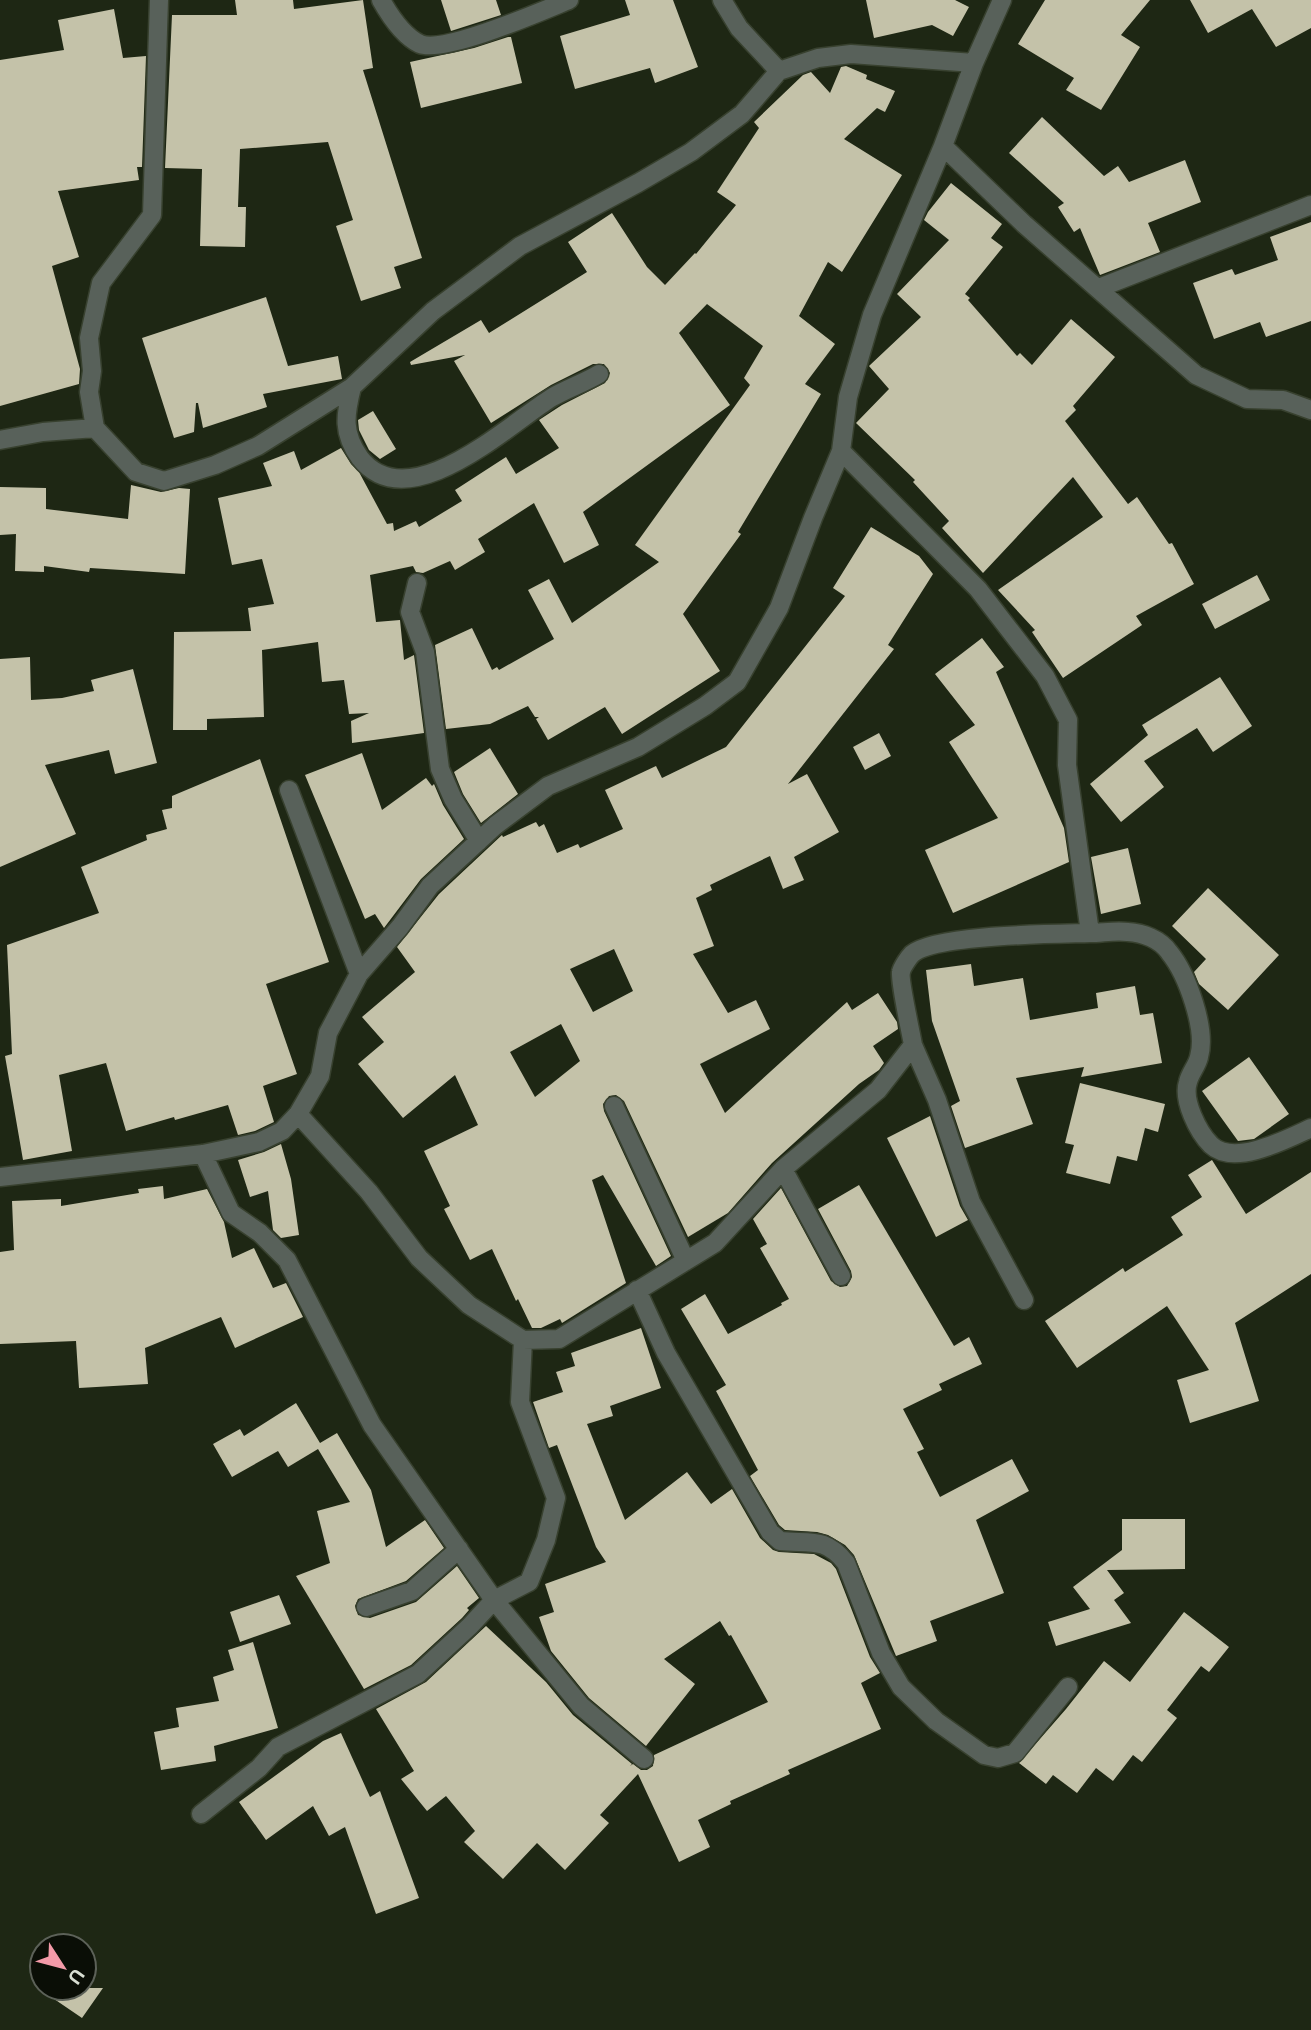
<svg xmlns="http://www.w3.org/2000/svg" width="1311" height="2030" viewBox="0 0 1311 2030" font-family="Arial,sans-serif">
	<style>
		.building { fill: #c4c2a9; fill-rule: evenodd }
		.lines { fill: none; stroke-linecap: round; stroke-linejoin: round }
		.street-casing { stroke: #38412f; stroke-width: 21 }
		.street { stroke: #58615a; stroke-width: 18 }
	</style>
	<rect width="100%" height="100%" fill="#1e2714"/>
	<path class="building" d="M235,0H293L294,9L363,0L373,68L363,70L422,258L394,267L401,288L361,301L336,226L353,220L328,142L240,149L238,207H246L245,247L200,246L202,169L165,168L172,15H237Z
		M441,0H496L501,15L451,31Z
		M625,0H673L698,67L655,83L650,68L575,89L560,36L630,15Z
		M866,0H955L969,7L953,36L932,25L874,38Z
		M1045,0H1150L1121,35L1140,47L1101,110L1066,90L1074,78L1018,44Z
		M1190,0H1311V28L1276,47L1252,9L1208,33Z
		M114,9L123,58L146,56L142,167H137L139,180L58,191L79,257L52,266L80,369L79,384L0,406V60L64,50L58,20Z
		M508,37H511L522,83L421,108L410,62L474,48Z
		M846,66L867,75L866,79L895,91L885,112L877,108L844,139L902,175L842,272L828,262L799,316L835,344L805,384L821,394L738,532L741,534L683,614L720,671L622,734L605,707L548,740L536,719L539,717H535L528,706L490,724L446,729L435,645L472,628L492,670L497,667L499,670L554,639L528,590L549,579L572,623L659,562L635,545L750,385L744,378L763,346L707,304L679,333L730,405L583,512L599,545L564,563L534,503L478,539L485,552L455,570L450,561L423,573L416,572L413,566L370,575L376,622L400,620L404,660L414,655L424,733L352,743L351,721L369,713L349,714L344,680L322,682L318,642L262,650L264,717L207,719V730H173L174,632L251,631L248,608L274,604L262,559L232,565L218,498L272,486L263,463L294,451L301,470L341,448L351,464L359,472L387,524L393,523L394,531L416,521L419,527L462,501L455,490L506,457L516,474L559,448L539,420L562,405L605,383L610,373L604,364H593L551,385L491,423L454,361L465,355L411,365L410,362L481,320L489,333L587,272L568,242L612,213L647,267L665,285L695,253L696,254L736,205L717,192L759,128L754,122L803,75L811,72L830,93L841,67Z
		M1042,117L1104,176L1118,166L1129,182L1185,160L1201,202L1148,223L1160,252L1100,275L1080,228L1074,232L1058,207L1064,203L1009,153Z
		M951,183L1002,224L991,238L1003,247L965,294L970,298L968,300L1017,356L1020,353L1032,365L1071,319L1115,357L1073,406L1076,410L1065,421L1128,504L1137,497L1169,544L1172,543L1194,584L1136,616L1142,625L1063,678L1032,632L1035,630L998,590L1103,517L1073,477L983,573L942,528L949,521L913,482L915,480L856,423L889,389L869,366L921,317L897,294L949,240L924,220L928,212Z
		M1311,222V321L1266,337L1260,322L1214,339L1193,283L1232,269L1235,275L1278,260L1270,237Z
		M266,297L288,366L338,356L342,379L263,394L267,407L203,428L198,403H196L194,432L174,438L142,338Z
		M373,411L396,449L380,459L369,450L359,430L358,420Z
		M131,485L161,492L179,488L190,489L185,574L90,568L89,572L44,566V572L15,571L16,534L0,535V487L46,488V509L128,519Z
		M871,527L919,556L933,574L888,645L894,649L788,784L807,774L839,832L794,857L804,880L783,889L770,856L710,885L712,890L696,898L714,946L693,954L728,1013L756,1000L770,1029L700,1064L725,1113L847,1002L852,1010L878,993L897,1022L898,1029L873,1046L884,1063L879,1070L859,1084L772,1163L728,1213L688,1237L624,1101L616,1095L609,1096L603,1104L604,1111L671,1256L656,1266L603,1175L592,1180L626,1283L562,1323L560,1319L541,1328H532L518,1299L516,1301L492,1249L470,1260L444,1209L450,1206L424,1151L478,1125L455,1075L403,1118L358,1064L384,1042L362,1017L415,972L397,947L439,894L502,835L503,837L536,822L539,827L544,824L557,853L578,844L580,848L623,829L605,790L656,766L662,778L726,747L845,596L833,588ZM614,949L633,991L593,1012L570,969ZM561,1024L580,1061L535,1097L510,1052Z
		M1257,575L1270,600L1215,629L1202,604Z
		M982,638L1004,667L996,672L1064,828L1069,862L953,913L925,850L998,818L949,742L975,725L935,674Z
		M30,657L31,700L62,698L94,691L91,680L133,669L157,763L115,774L109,750L45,765L76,834L0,867V659Z
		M1220,677L1252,726L1213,752L1197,728L1144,761L1164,787L1121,822L1090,784L1148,735L1142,725Z
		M879,733L891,756L865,770L853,747Z
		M490,748L518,794L481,823L463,794L454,772Z
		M362,753L382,810L426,778L432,786L434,784L443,805L464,839L421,879L384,928L375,914L365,919L305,775Z
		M260,759L329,962L266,984L297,1074L263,1086L274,1122L255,1131L238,1135L228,1105L175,1120L174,1117L126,1131L106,1063L59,1075L72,1151L23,1160L5,1056L12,1054L7,945L99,913L81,867L147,840L146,835L167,829L162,810L172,808V796Z
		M1128,848L1141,904L1101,914L1091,857Z
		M1208,888L1279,955L1228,1010L1199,984L1194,972L1206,959L1172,926Z
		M971,964L974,986L1023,978L1030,1020L1098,1008L1096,993L1135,986L1140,1015L1153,1013L1162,1063L1081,1077L1084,1067L1016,1078L1033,1124L965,1148L951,1106L960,1101L932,1021L926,970Z
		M1249,1057L1289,1114L1254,1139L1238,1141L1202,1091Z
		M1080,1083L1165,1104L1158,1132L1145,1128L1137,1161L1117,1156L1110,1184L1066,1173L1074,1145L1065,1143Z
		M930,1116L960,1206L968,1220L936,1237L887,1138Z
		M281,1144L291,1179L299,1235L281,1238L273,1230L268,1191L250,1197L238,1160L264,1152Z
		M1212,1160L1246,1214L1311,1172V1274L1235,1323L1259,1401L1190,1423L1177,1380L1209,1370L1167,1306L1077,1368L1045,1321L1123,1268L1125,1272L1183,1235L1171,1217L1202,1197L1188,1175Z
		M859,1185L954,1346L969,1337L982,1364L939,1384L942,1390L903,1409L924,1449L917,1452L940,1497L1012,1459L1029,1491L976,1520L1004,1593L930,1621L937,1641L896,1656L854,1555L845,1545L828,1535L817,1532L785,1530L779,1525L750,1476L758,1470L716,1391L726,1385L681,1309L705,1294L728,1334L782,1305L781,1303L789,1299L760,1248L767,1244L753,1219L781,1188L831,1281L840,1287L847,1286L852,1277L851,1271L818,1209Z
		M163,1186L164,1199L207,1189L224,1222L232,1258L254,1248L273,1288L286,1283L303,1317L235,1348L221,1317L145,1348L148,1384L79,1388L76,1341L0,1344V1252L14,1250L12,1201L61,1199V1206L139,1193L138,1189Z
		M641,1328L661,1388L610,1406L613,1416L587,1424L625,1520L687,1472L711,1504L732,1489L760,1538L773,1550L779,1552L814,1554L831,1563L836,1569L870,1657L880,1673L861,1683L881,1729L788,1770L790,1774L730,1801L731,1804L698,1820L710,1847L679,1862L638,1774L600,1815L609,1823L565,1870L537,1843L503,1879L464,1842L475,1831L446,1796L427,1811L401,1779L414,1771L376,1709L426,1682L486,1626L546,1682L573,1715L632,1764L630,1766L633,1764L641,1770H647L653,1766L654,1755L768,1702L731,1635L729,1636L720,1621L664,1659L695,1684L646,1746L589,1698L551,1651L539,1617L554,1612L545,1584L606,1562L596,1547L557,1445L549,1448L533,1402L563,1392L556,1372L575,1366L571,1353Z
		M296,1403L320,1443L337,1433L371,1490L386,1547L425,1520L444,1548L406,1581L358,1599L355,1606L358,1615L370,1618L416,1602L457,1566L479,1598L467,1608L469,1610L462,1618L411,1665L364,1689L296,1576L330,1563L317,1511L350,1502L318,1449L288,1467L278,1451L232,1477L213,1444L240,1429L244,1436Z
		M1122,1519H1185V1569L1107,1570L1124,1593L1114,1600L1131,1623L1056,1646L1048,1622L1090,1609L1073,1587L1122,1550Z
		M279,1595L291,1624L240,1642L230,1612Z
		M1184,1612L1229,1647L1209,1672L1201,1666L1167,1710L1177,1718L1142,1762L1133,1755L1113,1781L1096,1768L1077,1793L1053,1775L1046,1784L1019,1763L1066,1709L1104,1661L1130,1682Z
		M253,1642L278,1728L214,1746L216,1761L161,1770L154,1732L179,1727L176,1708L219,1701L213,1677L234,1670L228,1650Z
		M341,1733L370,1797L380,1791L419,1898L376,1914L345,1827L329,1836L313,1806L266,1840L239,1802L323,1741Z
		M38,1988H103L82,2018Z"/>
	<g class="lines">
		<g class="street-casing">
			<path id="street" d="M381,0C390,16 403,36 420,44C444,54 542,11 569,0
				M722,0L739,28L779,71
				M943,146L1024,224L1196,375L1247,399L1283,400L1311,410
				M1099,288L1311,205
				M352,387C345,415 342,433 360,458C408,520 508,425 551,398C566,389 584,383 599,374
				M95,428L89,392L92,371L89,338L101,283L152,215L159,0
				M0,440L43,432L95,428L136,472L164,481L215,465L258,446L352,387L433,311L520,246L638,183L691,152L742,114L779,71L818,58L851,54L974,63
				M841,451L978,589L1045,676L1068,720L1067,765L1090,933
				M417,583L410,612L425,652L440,769L453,799L479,841
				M289,790L359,974
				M913,1045L937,1100L971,1202L1024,1300
				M614,1106L686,1261
				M298,1114L369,1192L419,1258L469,1305L523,1340L559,1339L715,1243L783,1169L878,1090L913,1045C911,1033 899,980 901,972C902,967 909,957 912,954C935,934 1056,934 1090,933C1102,933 1116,930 1128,932C1143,933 1160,939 1169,952C1187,974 1207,1029 1199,1057C1197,1066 1190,1073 1188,1082C1182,1100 1198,1132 1211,1145C1234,1167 1287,1139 1311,1128
				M203,1154L231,1213L260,1233L287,1260L372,1425L494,1600L581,1706L644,1759
				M783,1169L841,1276
				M0,1177L203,1154L259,1142L282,1131L298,1114L320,1076L328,1033L359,974L400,927L430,886L496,825L548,786L638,747L705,706L737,682L779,608L813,518L841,451L848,397L872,315L943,146L974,63L1002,0
				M637,1290L666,1353L770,1532L780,1541C809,1544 825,1536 846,1563L881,1653L901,1687L936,1721L984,1755L998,1758L1015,1753L1068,1687
				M366,1607L412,1591L459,1549
				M201,1814L259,1768L278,1747L418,1674L470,1626L494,1600L529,1582L546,1540L556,1498L520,1402L523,1340"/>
		</g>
		<use href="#street" class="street"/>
	</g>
	<g transform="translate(63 1967) rotate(126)"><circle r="33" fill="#0a0e06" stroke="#5c6158" stroke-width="2"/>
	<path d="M0-5L12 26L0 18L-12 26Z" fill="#f39aa8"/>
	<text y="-10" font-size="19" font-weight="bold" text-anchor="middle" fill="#d8ded2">U</text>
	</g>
</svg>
